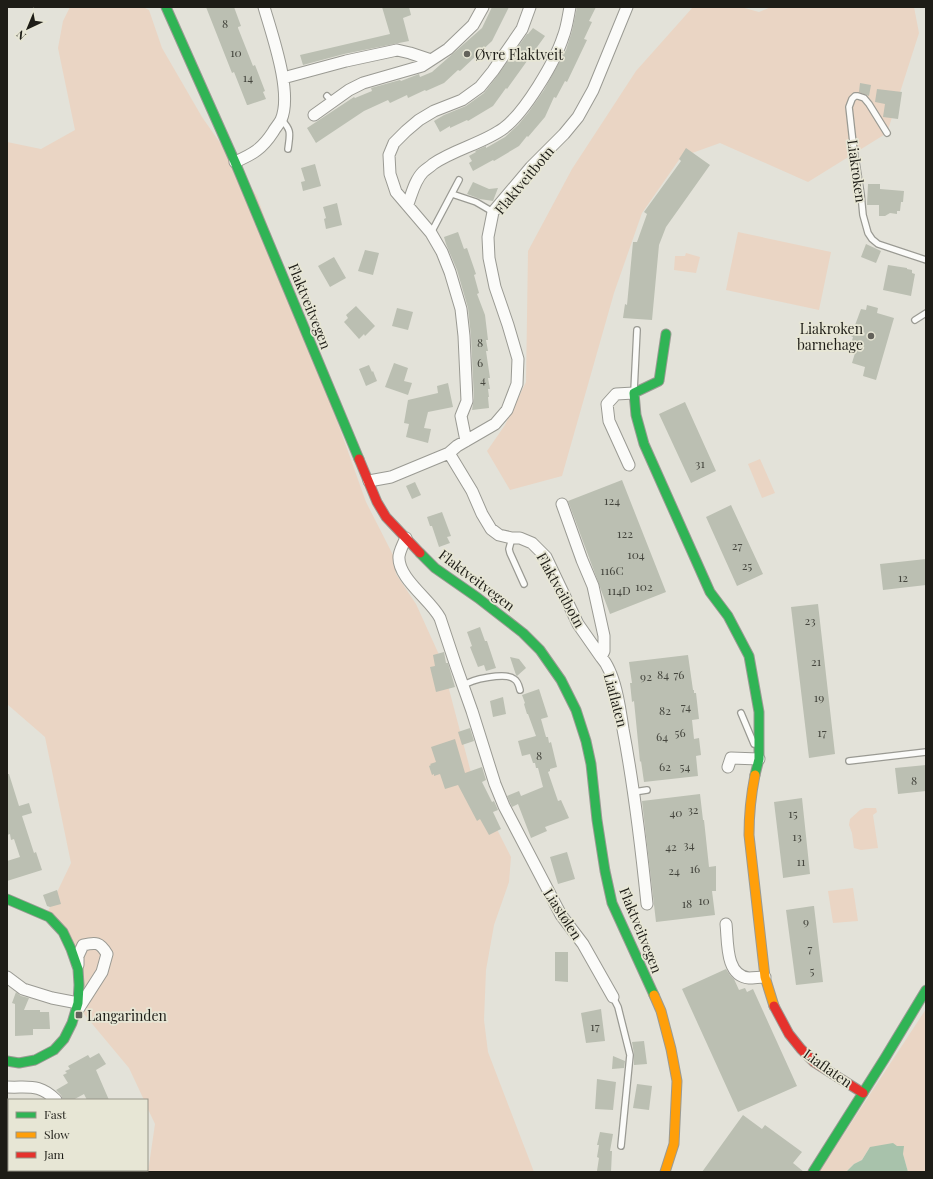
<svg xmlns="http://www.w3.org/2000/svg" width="933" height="1179" viewBox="0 0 933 1179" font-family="'Playfair Display',serif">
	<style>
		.green { fill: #ead5c4 }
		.water { fill: #a8c2ab }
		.building { fill: #bbbfb2 }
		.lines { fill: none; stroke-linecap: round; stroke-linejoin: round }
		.lane-casing { stroke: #9a9a93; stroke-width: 8 }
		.street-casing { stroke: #9a9a93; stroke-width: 13 }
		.fast-casing { stroke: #9a9a93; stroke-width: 11 }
		.slow-casing { stroke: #9a9a93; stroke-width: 11 }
		.jam-casing { stroke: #9a9a93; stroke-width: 11 }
		.lane { stroke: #fbfbf9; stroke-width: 5.5 }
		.street { stroke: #fbfbf9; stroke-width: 11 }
		.fast { stroke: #30b455; stroke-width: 9 }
		.slow { stroke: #ff9f0a; stroke-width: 9 }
		.jam { stroke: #e5322d; stroke-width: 9 }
		.poi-dot { fill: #63625b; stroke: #e7e6d5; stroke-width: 1.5 }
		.labels { text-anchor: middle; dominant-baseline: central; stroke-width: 3.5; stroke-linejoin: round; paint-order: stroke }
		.number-label { font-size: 12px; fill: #45463e }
		.poi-label { font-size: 14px; fill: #1e1d17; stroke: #e7e6d5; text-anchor: start }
		.street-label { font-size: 14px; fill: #1e1d17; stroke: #e7e6d5 }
	</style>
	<rect width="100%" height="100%" fill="#e3e2d9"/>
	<path class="green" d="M70,7H143L149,10L162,48L202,117L257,196L366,502L393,555L396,574L416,604L441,659L474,784L511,857L509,882L494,925L486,970L484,1020L488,1052L534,1172H148L155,1124L147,1107V1100H144L129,1068L79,1008L72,944L48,911L71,863L45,737L7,704V142L41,149L75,130L58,48L63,21Z
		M693,7H741L759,12L771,7H914L919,33L887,133L808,182L720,143L681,157L642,213L614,293L562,476L510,490L487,451L505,425L526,382L528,251L572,169L636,71Z
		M738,232L831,252L819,310L726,290Z
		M686,253L700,257L696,273L674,270L675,256H685Z
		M760,459L775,493L762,498L748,464Z
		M865,808H876L877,812L873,815L878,848L861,850L854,848L852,833L849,825L850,819L860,810Z
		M853,888L858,921L833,923L828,891Z
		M926,1009V1172H908L903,1154L870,1147L862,1160L854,1164L846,1172H819Z"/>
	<path class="water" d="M893,1143L897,1146H904L903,1154L908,1172H846L854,1164L862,1160L870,1147Z"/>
	<path class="building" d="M206,7H234L241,26L238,27V28L253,66L255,65L265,91L263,92L266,99L248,105H247L234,72L232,73Z
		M382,7H409L411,15L403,18L409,41L344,54L303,65L300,55L390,34Z
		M492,7H509L492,41L460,71L458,70L444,83L426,91L425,90L408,98L407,95L390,103L388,100L364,111L316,143L307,128L354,97L355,98L372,91L371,88L400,80L401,81L419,74L420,77L432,72L482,28Z
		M577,7H596L589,21L592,22L584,39L587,40L567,82L565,81L556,98L554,97L545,117L528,137L527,136L519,146L494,161L493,160L473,171L469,163L472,161L469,156L476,152L475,151L486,146V148L505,137L518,125L528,113L544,90L566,50L572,31Z
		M533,28L545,36L507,89L506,88L493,106L468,121L467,120L450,128V126L440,132L434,121L444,115L466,106L484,93L498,75L527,34H528Z
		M860,83L871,85L869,96L859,92Z
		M877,89L902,92L898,119L883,117L885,104L875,102Z
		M686,148L710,165L666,227L659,245L652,320L623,318L625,304L627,305L633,242H637L647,214L644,212L681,161L679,159Z
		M315,164L321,186L303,191L301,182L305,181L301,168Z
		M473,182L489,189L498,188L493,201L480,199L467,194Z
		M868,184H880V189L904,191L903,202H901L900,211H897V214L890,213L885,216H879V205H867Z
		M337,203L342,225L326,229L324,219L326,218L323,207Z
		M458,232L464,249L467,248L476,274L474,275L479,293L477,294L485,315L488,340H486L488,351H486L490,378H488L490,389H488L489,397H488L489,408L472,410L474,398L471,336L468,308L457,270L446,244L444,237Z
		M866,244L881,251L876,263L861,257Z
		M365,250L379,253L373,275L358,271Z
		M334,257L346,278L330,287L318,266Z
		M888,265L907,268V269L912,270V273L915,274L911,296L883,290Z
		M867,305L878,308L877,313L894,318L876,380L863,376L865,367L852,363L855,353L849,351L853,337L851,336L861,309L866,310Z
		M356,306L375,326L365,336L364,334L359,339L344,322L348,318L346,315Z
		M397,308L413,312L408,330L392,326Z
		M394,363L408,368L404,381L412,383L408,395L385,387Z
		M369,365L372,372L373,371L377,381L366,386L359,369Z
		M448,383L453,407L428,412L424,428L431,429L428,443L406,437L409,424L404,423L408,400L438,393L437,386Z
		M685,402L716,471L691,483L659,414Z
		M622,480L666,592L610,614L568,501Z
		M415,482L421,495L412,499L406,486Z
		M731,505L763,574L737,586L706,517Z
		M442,512L451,536L447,537L450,543L439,547L432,526H430L427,517Z
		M926,559V585L883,590L880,564Z
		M818,604L835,754L809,758L791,607Z
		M480,627L485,641H487L496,668L486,671L484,665L478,667L470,647L472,646L467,632Z
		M444,652L446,663H448L455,687L436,692L430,667L435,666L433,655Z
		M688,655L693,690H694V693H696L699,719L692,720L694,739L699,738L701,755L696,756L698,776L644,782L641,761L640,762L634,701L632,702L630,683H632L629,662Z
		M510,657L519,659L526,668L517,676L516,675Z
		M539,689L548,717L541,719L546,737H548L549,743L551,742L557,767L550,769V771L548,772L558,801L561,800L569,818L545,827L547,831L531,838L518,804L512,807L507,796L519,791L521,796L543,787L538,768H536L535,763H533L530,754L522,756L518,741L536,736L528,714H527L524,704L525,703L522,695Z
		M503,697L506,714L493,717L490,701Z
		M470,728L474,741L462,745L458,732Z
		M455,739L465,773L482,767L486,780L482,782L492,802L494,801L498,810L493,812L501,829L489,835L480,819L477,821L458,785L445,789L440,774L434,776V774L432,775L429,766L431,765L430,764L436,762L431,747Z
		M926,765V791L898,794L895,768Z
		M7,774H9L19,806L29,803L32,813L22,816L34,853L36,852L42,870L7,881V861L20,857L14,839L11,840L10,834L7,835Z
		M700,794L703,820H704L709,867L716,866V891H712L715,915L656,922L642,801Z
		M802,798L810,874L783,878V877L774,802Z
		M567,852L575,879L558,884L550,857Z
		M57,890L61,904L50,907L47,906L43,895Z
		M813,906H814L823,982L796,985L786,910Z
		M555,952H568V982L555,981Z
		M726,969L730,975L734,979L739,990L745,988L747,992L753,989L797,1086L738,1112L682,989Z
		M16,992L21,996L29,998L24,1010H40V1012H49L50,1029H33V1035L15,1036V1004L12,1003Z
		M601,1009L605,1041L586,1043L581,1013Z
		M644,1041L647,1064L634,1065V1054L632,1042Z
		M99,1053L106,1064L96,1070L109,1100H87L84,1094L73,1100H63L61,1095L56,1090L68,1083L63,1075L67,1073L65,1071L70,1069L68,1066L88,1055L90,1058Z
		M613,1056L625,1061L624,1068L612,1069Z
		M597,1079L616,1082L613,1110L595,1109Z
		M637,1084L652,1086L649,1110L633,1108Z
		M743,1115L762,1129L765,1125L802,1152L793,1163L804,1172H702Z
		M600,1132L613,1134L610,1151H612L611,1172L597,1171L599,1158L597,1157L599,1145H597Z"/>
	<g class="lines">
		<g class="lane-casing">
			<path id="lane" d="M327,96L333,102
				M281,119C292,131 290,133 288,149
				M887,133L869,104L864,98L858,96H855L852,99L849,107L853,143L861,194L863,215L868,233L872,239L878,244L926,260
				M452,194L476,202L493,212
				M431,233L459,180
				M915,320L926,313
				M634,391L637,330
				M512,538L509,549L510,553L524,584
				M463,686C471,679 506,672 514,679C518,681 519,686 520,690
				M741,713L754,744
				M849,761L926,752
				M634,792L647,790
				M613,997L618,1007L630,1055L621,1146"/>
		</g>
		<g class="street-casing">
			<path id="street" d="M283,78L346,61L397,50L410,53L431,60
				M314,115L349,90L363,83L422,66L448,49L473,25L483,7
				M235,162C253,154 262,149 273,132C275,128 279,124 281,120C293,93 272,35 264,7
				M408,204C412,193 415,180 423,172C426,169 430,167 433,164C455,149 484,143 504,128C525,112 555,62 563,37C567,27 568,17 570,7
				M466,441L461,416L467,401L464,336L461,309L450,272L442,252L431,233L396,192L390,174L389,155L394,143L406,131L419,120L434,111L462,100L480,87L493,71L522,29L530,7
				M449,453L472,491L482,514L491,529L499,535L512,538H520L532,543L546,557L578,624L601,657C615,672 620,708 623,729C634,787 641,845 647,904
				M629,465L609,421L607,404L616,394L634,393
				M369,481L391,477L449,453L457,446L495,424L507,410L517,384L518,359L508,325L495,287L489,258L488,237L493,212L531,167L564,134L578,117L593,90L627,7
				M562,504L582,560L593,586L604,636V651L601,657
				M406,538C403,544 400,550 399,556C397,578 431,600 440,618L456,666L472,711L495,784L504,806L561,915L583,944L613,997
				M728,767L731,758L759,759
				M726,924C728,941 725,976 749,978C754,978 760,977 765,977
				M7,977L23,989L52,998L78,1003
				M77,1011L102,972L107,954C100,942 96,942 83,945L78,956V965
				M7,1087C29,1088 39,1083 56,1100
				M74,1172L75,1170"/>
		</g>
		<g class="fast-casing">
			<path id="fast" d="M166,7L235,162L359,459
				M666,334L659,381L634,393L636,415L644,444L710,592L728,616L749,656L759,712V759L755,775
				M420,553L435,568L478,598L523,633L540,650L561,680L576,710L586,741L591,764L597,820L605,871L612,903L654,995
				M7,899L49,917L63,932L71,949L78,969L79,985L78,1003L72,1023L64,1039L54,1050L35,1060L19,1063L7,1061
				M813,1172L885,1058L926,990"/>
		</g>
		<g class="slow-casing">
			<path id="slow" d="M755,775C751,795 749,814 749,835L765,977L774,1006
				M654,995L661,1011L671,1049L677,1081L674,1144L665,1172"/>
		</g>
		<g class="jam-casing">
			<path id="jam" d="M359,459L377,502L386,517L420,553
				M774,1006L789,1034L801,1049L814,1062L863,1093"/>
		</g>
		<use href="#lane" class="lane"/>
		<use href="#street" class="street"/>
		<use href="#fast" class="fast"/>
		<use href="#slow" class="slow"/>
		<use href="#jam" class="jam"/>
	</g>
	<g class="poi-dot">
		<circle cx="467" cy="54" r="4"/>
		<circle cx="871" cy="336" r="4"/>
		<rect x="75" y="1011" width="8" height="8" rx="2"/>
	</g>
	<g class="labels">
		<g class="number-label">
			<text x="225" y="23">8</text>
			<text x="236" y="52">10</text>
			<text x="248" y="77">14</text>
			<text x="480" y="342">8</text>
			<text x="480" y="362">6</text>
			<text x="483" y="379">4</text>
			<text x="700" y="463">31</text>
			<text x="612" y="500">124</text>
			<text x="625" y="533">122</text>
			<text x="737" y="545">27</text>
			<text x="636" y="554">104</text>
			<text x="747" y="565">25</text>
			<text x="612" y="570">116C</text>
			<text x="903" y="577">12</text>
			<text x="644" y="586">102</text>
			<text x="619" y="590">114D</text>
			<text x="810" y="620">23</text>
			<text x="816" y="661">21</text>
			<text x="663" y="674">84</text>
			<text x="679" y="674">76</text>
			<text x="646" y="676">92</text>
			<text x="819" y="697">19</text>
			<text x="686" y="706">74</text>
			<text x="665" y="710">82</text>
			<text x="680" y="732">56</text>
			<text x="822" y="732">17</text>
			<text x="662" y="736">64</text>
			<text x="539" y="755">8</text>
			<text x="665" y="766">62</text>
			<text x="685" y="766">54</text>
			<text x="914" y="780">8</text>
			<text x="693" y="809">32</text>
			<text x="676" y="812">40</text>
			<text x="793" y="813">15</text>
			<text x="797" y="836">13</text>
			<text x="689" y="844">34</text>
			<text x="671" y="846">42</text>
			<text x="801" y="861">11</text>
			<text x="695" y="868">16</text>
			<text x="674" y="870">24</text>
			<text x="704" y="900">10</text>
			<text x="687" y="903">18</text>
			<text x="806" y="921">9</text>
			<text x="810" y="948">7</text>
			<text x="812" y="970">5</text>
			<text x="595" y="1026">17</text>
		</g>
		<g class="poi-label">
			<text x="475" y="54">Øvre Flaktveit</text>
			<text x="863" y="328" text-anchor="end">Liakroken<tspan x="863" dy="16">barnehage</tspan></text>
			<text x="87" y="1015">Langarinden</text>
		</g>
		<g class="street-label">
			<text transform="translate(857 171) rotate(82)">Liakroken</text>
			<text transform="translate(524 180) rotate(-50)">Flaktveitbotn</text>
			<text transform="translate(310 306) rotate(68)">Flaktveitvegen</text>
			<text transform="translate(477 580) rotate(37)">Flaktveitvegen</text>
			<text transform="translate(561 590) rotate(61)">Flaktveitbotn</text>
			<text transform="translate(616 700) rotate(75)">Liaflaten</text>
			<text transform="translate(563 914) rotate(57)">Liastølen</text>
			<text transform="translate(641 930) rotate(68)">Flaktveitvegen</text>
			<text transform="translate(828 1068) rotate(35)">Liaflaten</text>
		</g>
	</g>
	<rect width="933" height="1179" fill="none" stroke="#1e1d17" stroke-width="16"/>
	<rect x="8" y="1099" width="140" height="72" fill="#e7e6d5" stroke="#979689"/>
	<rect x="16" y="1112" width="20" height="6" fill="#30b455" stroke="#979689"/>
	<text x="44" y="1119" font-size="12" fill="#1e1d17">Fast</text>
	<rect x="16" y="1132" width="20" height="6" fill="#ff9f0a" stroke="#979689"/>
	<text x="44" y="1139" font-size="12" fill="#1e1d17">Slow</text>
	<rect x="16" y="1152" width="20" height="6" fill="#e5322d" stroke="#979689"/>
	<text x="44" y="1159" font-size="12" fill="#1e1d17">Jam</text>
	<g transform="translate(28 28) rotate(224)" stroke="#e7e6d5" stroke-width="3" paint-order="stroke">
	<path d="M0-3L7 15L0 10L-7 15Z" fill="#1e1d17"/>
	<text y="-6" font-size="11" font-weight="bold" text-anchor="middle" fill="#1e1d17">N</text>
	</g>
</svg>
